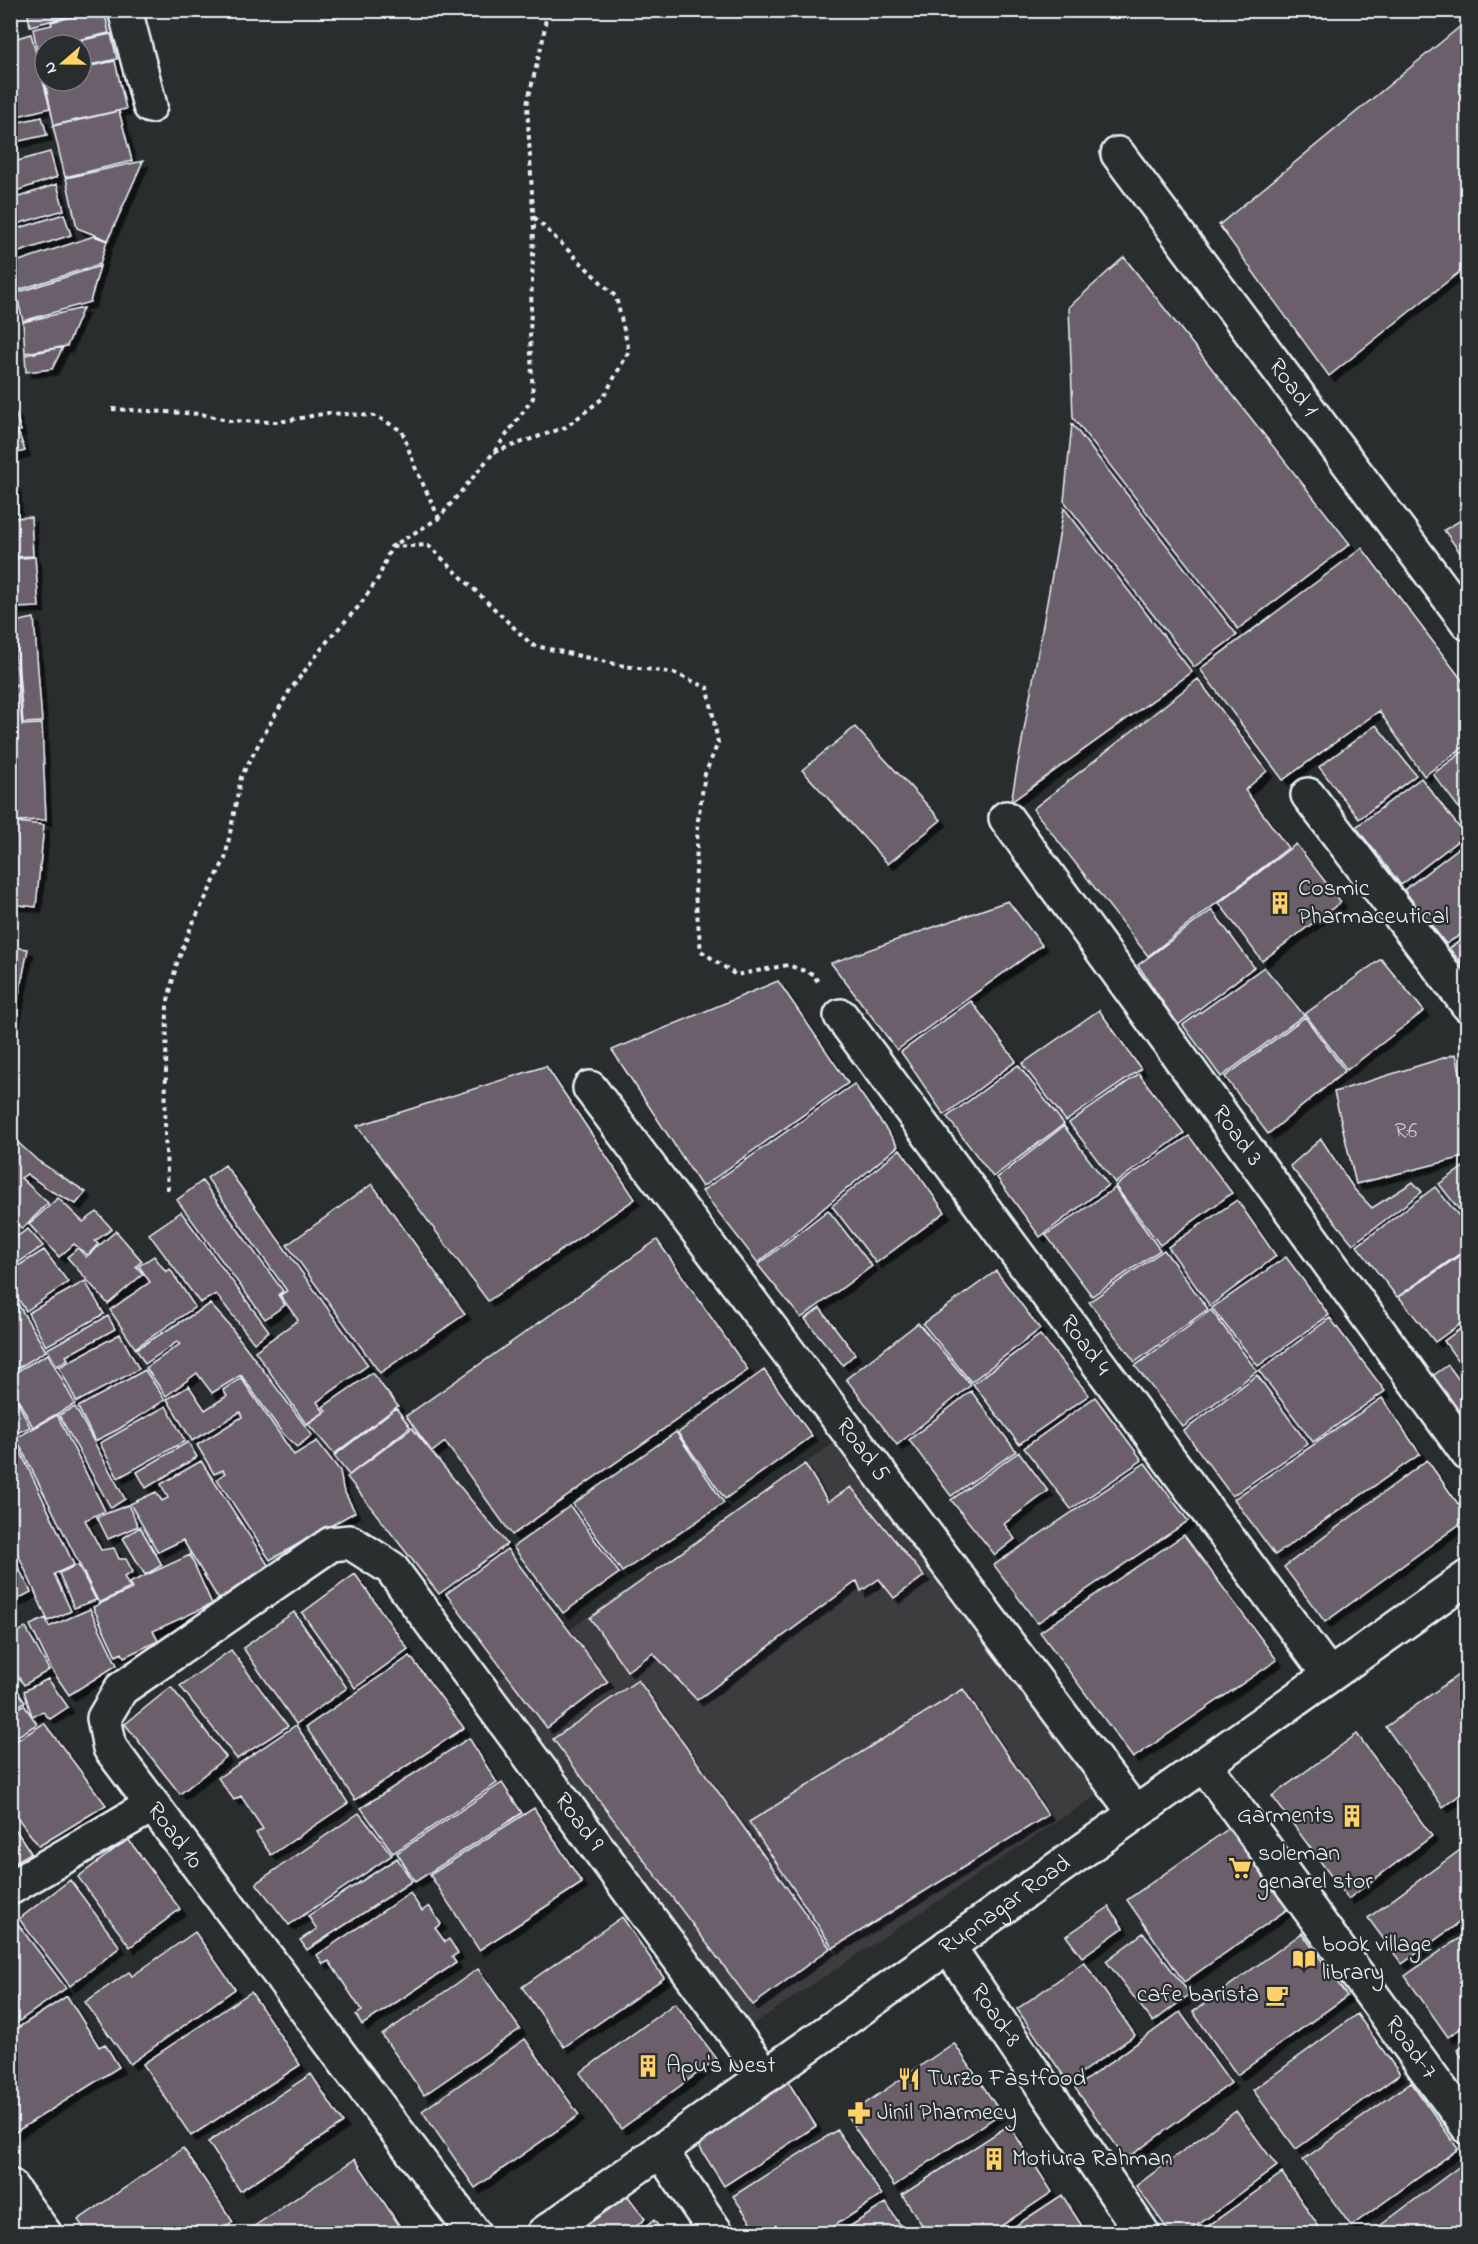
<svg xmlns="http://www.w3.org/2000/svg" width="1478" height="2244" viewBox="0 0 1478 2244" font-family="'Indie Flower',sans-serif">
	<style>
		.built { fill: #3e3c41 }
		.building { fill: #6c5f6c; stroke: #e8f1f8; stroke-width: 1.5; filter: url(#shadow) }
		.lines { fill: none; stroke-linecap: round; stroke-linejoin: round }
		.minor-casing { stroke: #e8f1f8; stroke-width: 38 }
		.path { stroke: #e8f1f8; stroke-width: 4; stroke-dasharray: 4.5 4.5; stroke-linecap: butt }
		.minor { stroke: #2a2d2e; stroke-width: 33 }
		.labels { text-anchor: middle; dominant-baseline: central; stroke-width: 4.5; stroke-linejoin: round; paint-order: stroke }
		.number-label { font-size: 21px; fill: #c9ccd5 }
		.street-label { font-size: 24px; fill: #e8f1f8; stroke: #2a2d2e }
		.poi-label { font-size: 24px; fill: #e8f1f8; stroke: #2a2d2e; text-anchor: start }
	</style>
	<defs>
		<filter id="shadow"><feDropShadow dx="5.5" dy="5.5" stdDeviation="0" flood-color="#0009"/></filter>
	</defs>
	<rect width="100%" height="100%" fill="#2a2d2e"/>
	<filter id="ink" filterUnits="userSpaceOnUse"><feTurbulence type="fractalNoise" baseFrequency=".0167" numOctaves="2"/><feDisplacementMap in="SourceGraphic" scale="12" xChannelSelector="R" yChannelSelector="G"/><feConvolveMatrix kernelMatrix="1 2 1 2 8 2 1 2 1" color-interpolation-filters="sRGB"/></filter>
	<g filter="url(#ink)">
		<path class="built" d="M841,1438L1100,1793L744,2030L493,1684Z"/>
		<path class="building" d="M27,10H94L30,26Z
			M104,10L109,33L55,45H45V47L37,49L33,29L52,25L51,22Z
			M1468,20V265L1329,376L1219,225Z
			M31,34L50,108L10,118V40Z
			M111,34L117,59L81,67V45H60Z
			M45,48V75L44,76L38,50Z
			M115,61L126,109L54,125L44,77L45,81H81V68Z
			M119,111L132,161L65,177L53,126Z
			M42,117L47,135L10,143V124Z
			M50,152L57,177L10,193V163Z
			M143,161L108,240L77,228L66,178Z
			M57,184L64,210L10,226V200Z
			M64,214L71,235L10,255V231Z
			M94,236L107,241L100,264L15,291L10,274V264Z
			M1124,257L1350,544L1238,629L1073,418L1069,307Z
			M100,266L90,302L23,321L16,293Z
			M83,308L67,346L25,353L23,322Z
			M63,347L52,369L26,372L25,355Z
			M15,412L21,431L10,433V413Z
			M1072,424L1237,635L1194,667L1064,501Z
			M19,434L25,451L10,455V436Z
			M10,486H15L17,513H10Z
			M1064,508L1192,672L1011,802Z
			M1468,516V564L1444,530Z
			M31,517L33,556L10,557V518Z
			M1362,548L1468,688V744L1424,776L1379,711L1283,780L1200,669Z
			M35,557L39,607L14,608L11,559Z
			M34,618L42,722L23,723L15,622Z
			M11,628L19,684L10,686V628Z
			M1198,679L1267,771L1245,790L1288,848L1148,956L1033,809Z
			M19,686L22,725L42,724L46,820L15,821L10,793V688Z
			M1376,725L1416,775L1359,819L1319,767Z
			M855,727L941,820L888,864L802,770Z
			M1468,748V820L1433,774Z
			M1421,778L1465,835L1401,885L1356,827Z
			M16,822L44,825L36,907L10,904Z
			M1468,841V930L1446,944L1404,890Z
			M1296,844L1341,902L1262,961L1219,903Z
			M1008,901L1042,945L897,1050L831,963Z
			M1212,910L1254,967L1178,1025L1138,965Z
			M1468,936V972L1449,948Z
			M10,947L28,949L10,1040Z
			M1381,959L1424,1011L1347,1070L1305,1014Z
			M1264,967L1304,1015L1221,1077L1183,1025Z
			M778,981L848,1083L702,1187L612,1050Z
			M971,1001L1016,1061L944,1115L901,1052Z
			M1099,1010L1141,1069L1066,1121L1022,1064Z
			M1305,1017L1345,1071L1268,1134L1225,1077Z
			M1456,1054L1468,1108V1156L1356,1184L1334,1092Z
			M1018,1065L1064,1124L993,1177L947,1117Z
			M546,1066L635,1199L488,1301L357,1126Z
			M1139,1074L1184,1133L1115,1183L1069,1123Z
			M854,1084L898,1146L758,1263L702,1191Z
			M1064,1126L1108,1185L1040,1237L997,1178Z
			M1189,1136L1232,1193L1160,1245L1115,1186Z
			M13,1138L38,1161L86,1192L76,1204L51,1191L27,1174L21,1178L48,1203L22,1229L10,1217V1141Z
			M1321,1139L1354,1189L1372,1208L1413,1182L1422,1192L1353,1244L1290,1166Z
			M900,1149L945,1212L876,1263L832,1206Z
			M1468,1164V1221L1439,1184Z
			M225,1165L368,1365L317,1402L324,1412L306,1424L255,1351L298,1320L280,1295L287,1291L207,1178Z
			M202,1181L283,1291L278,1295L285,1305L265,1319L177,1200Z
			M372,1184L465,1314L380,1373L287,1245Z
			M1435,1187L1468,1227V1248L1397,1297L1357,1246Z
			M1115,1188L1160,1250L1092,1296L1046,1235Z
			M58,1198L83,1222L97,1212L112,1229L95,1241L98,1244L88,1255L74,1244L59,1257L29,1224Z
			M1237,1200L1276,1256L1210,1306L1168,1247Z
			M828,1210L872,1266L801,1318L758,1265Z
			M181,1212L269,1331L254,1343L216,1294L200,1303L149,1234Z
			M28,1229L43,1246L10,1268V1232L16,1237Z
			M116,1231L142,1261L136,1266L143,1274L108,1304L67,1257L78,1248L86,1257Z
			M657,1240L748,1370L512,1535L445,1442L432,1452L406,1416Z
			M44,1250L68,1282L26,1311L10,1286V1271Z
			M1164,1250L1208,1309L1135,1362L1089,1302Z
			M1468,1250V1318L1435,1342L1399,1297Z
			M154,1256L166,1272L170,1269L195,1307L135,1348L110,1310L150,1282L139,1266Z
			M1286,1257L1329,1315L1258,1366L1212,1308Z
			M996,1271L1040,1329L971,1382L923,1324Z
			M85,1281L104,1314L46,1346L28,1313Z
			M10,1291L46,1351L10,1373Z
			M210,1304L229,1325L312,1435L297,1447L283,1434L241,1375L212,1393L197,1373L166,1396L146,1368L180,1344L177,1342L145,1364L136,1349Z
			M820,1308L855,1354L843,1365L805,1319Z
			M1211,1310L1257,1371L1183,1427L1135,1366Z
			M108,1316L115,1329L66,1356L68,1359L57,1366L47,1349Z
			M1330,1318L1385,1391L1313,1442L1259,1371Z
			M918,1323L971,1385L897,1445L846,1379Z
			M1468,1323V1369L1465,1371L1444,1341Z
			M120,1334L139,1369L77,1402L59,1367Z
			M1040,1335L1089,1395L1019,1444L973,1384Z
			M48,1354L75,1404L33,1427L10,1384V1375Z
			M1448,1365L1468,1392V1412L1454,1422L1424,1382Z
			M145,1370L165,1400L119,1429L95,1441L78,1407Z
			M764,1370L812,1436L725,1499L678,1433Z
			M372,1373L398,1406L334,1454L308,1424L326,1411L323,1407Z
			M1257,1375L1308,1444L1232,1496L1184,1431Z
			M241,1378L294,1455L317,1441L340,1471L343,1489L355,1512L270,1560L217,1479L225,1473L223,1470L214,1474L197,1445L242,1417L240,1412L192,1441L167,1399L189,1386L205,1410L227,1396L223,1390Z
			M12,1390L30,1427L10,1436V1391Z
			M971,1391L1016,1451L951,1496L909,1440Z
			M1095,1397L1142,1460L1071,1509L1024,1448Z
			M1382,1398L1420,1454L1275,1555L1234,1499Z
			M166,1406L185,1441L118,1478L100,1443Z
			M75,1407L125,1499L111,1508L59,1415Z
			M396,1408L410,1427L349,1475L334,1456Z
			M57,1415L105,1511L85,1520L101,1550L114,1548L119,1559H126L133,1572L124,1577L130,1588L99,1603L16,1438Z
			M412,1428L507,1544L439,1594L347,1477Z
			M676,1432L724,1503L622,1572L573,1504Z
			M14,1438L74,1565L54,1574L71,1611L48,1621L10,1536V1440Z
			M188,1442L197,1457L146,1488L137,1472Z
			M1019,1452L1048,1491L1004,1524L1015,1539L995,1555L951,1500Z
			M1427,1460L1468,1518L1325,1622L1284,1567Z
			M201,1461L270,1568L219,1600L183,1540L158,1552L130,1504L156,1492L162,1501L168,1498L161,1484Z
			M1145,1463L1188,1521L1037,1623L994,1565Z
			M805,1464L828,1502L851,1487L924,1576L894,1598L879,1579L861,1591L857,1581L697,1700L653,1653L627,1671L590,1618Z
			M128,1505L138,1526L108,1539L97,1517Z
			M570,1506L619,1573L563,1613L513,1547Z
			M140,1527L162,1565L145,1575L123,1538Z
			M1184,1535L1277,1660L1133,1758L1040,1632Z
			M507,1549L608,1682L547,1728L446,1594Z
			M10,1551L31,1592L12,1602L10,1599Z
			M190,1555L212,1604L153,1631L158,1641L124,1657L122,1653L116,1656L93,1607L132,1589L129,1583Z
			M78,1565L96,1600L74,1608L59,1573Z
			M355,1574L408,1649L355,1688L302,1613Z
			M90,1609L117,1665L69,1695L52,1670L30,1625L46,1618L49,1627Z
			M294,1612L347,1688L296,1724L243,1648Z
			M26,1628L49,1670L24,1685L10,1664V1635Z
			M231,1650L288,1726L237,1759L180,1686Z
			M410,1656L464,1728L355,1800L306,1727Z
			M1468,1668V1789L1443,1807L1386,1727Z
			M10,1678L25,1702L10,1710Z
			M48,1679L68,1707L50,1719L43,1712L32,1716L24,1691Z
			M638,1680L830,1948L753,2005L553,1739Z
			M171,1687L226,1757L180,1794L125,1724Z
			M963,1689L1048,1815L833,1948L749,1822Z
			M24,1705L37,1724L10,1741V1712Z
			M44,1723L106,1805L39,1846L10,1808V1745Z
			M296,1725L348,1803L271,1855L256,1833L263,1829L241,1796L234,1800L218,1778Z
			M1357,1734L1432,1836L1348,1899L1272,1796Z
			M469,1738L497,1783L393,1853L361,1808Z
			M502,1783L522,1813L415,1882L397,1853Z
			M534,1808L582,1883L479,1950L430,1875Z
			M359,1813L392,1855L289,1925L256,1883Z
			M1241,1820L1299,1901L1184,1982L1127,1900Z
			M10,1821L31,1853L10,1865Z
			M128,1839L180,1909L130,1947L78,1877Z
			M1467,1845L1468,1916L1402,1964L1368,1918Z
			M397,1858L412,1881L307,1950L300,1940L317,1929L308,1916Z
			M70,1880L120,1947L70,1986L19,1919Z
			M410,1893L422,1911L429,1906L441,1924L435,1928L445,1942L449,1939L458,1953L452,1957L456,1963L362,2025L356,2015L362,2011L329,1961L323,1964L317,1955Z
			M1109,1907L1123,1928L1082,1957L1066,1936Z
			M10,1914L66,1988L12,2026L10,2024Z
			M622,1917L664,1978L564,2047L522,1987Z
			M195,1932L235,1989L130,2064L85,2002L129,1972L132,1976Z
			M1468,1932V2023L1448,2037L1405,1976Z
			M1143,1933L1190,1994L1153,2022L1106,1961Z
			M1302,1933L1347,1996L1237,2075L1193,2012Z
			M1084,1962L1135,2035L1068,2082L1017,2009Z
			M478,1969L520,2029L424,2095L382,2035Z
			M251,1992L300,2065L191,2136L143,2064Z
			M67,1996L99,2047L105,2044L119,2067L11,2135L10,2033Z
			M675,2003L717,2059L621,2129L580,2073Z
			M1180,2012L1231,2083L1126,2159L1075,2088Z
			M1357,2014L1400,2074L1296,2149L1253,2090Z
			M525,2039L579,2115L475,2188L422,2111Z
			M954,2043L1001,2113L894,2186L847,2116Z
			M1468,2043V2066L1457,2050Z
			M311,2074L343,2123L240,2191L208,2142Z
			M787,2080L816,2126L724,2186L695,2140Z
			M1411,2082L1458,2149L1351,2226L1303,2160Z
			M1236,2111L1277,2166L1186,2234H1171L1136,2186Z
			M1009,2125L1052,2192L989,2234H928L902,2195Z
			M837,2130L882,2195L822,2234H759L733,2196Z
			M183,2148L233,2222L216,2234H88L78,2220Z
			M355,2159L405,2234H253L250,2229Z
			M1468,2160V2234H1369Z
			M1282,2173L1324,2234H1197Z
			M621,2187L645,2219L627,2234H559Z
			M1062,2195L1087,2234H1003Z
			M886,2203L906,2234H838Z
			M654,2220L664,2234H637Z"/>
		<g class="lines">
			<g class="minor-casing">
				<g id="minor">
					<path d="M125,10L150,106"/>
					<path id="s1" d="M1118,154L1468,623"/>
					<path d="M1308,795L1468,1005"/>
					<path id="s2" d="M1006,818L1468,1454"/>
					<path id="s3" d="M841,1016L1329,1675"/>
					<path id="s4" d="M590,1088L1135,1813"/>
					<path id="s5" d="M1204,1764L1468,2127"/>
					<path d="M10,1888L151,1806"/>
					<path id="s6" d="M948,1946L1143,2234"/>
					<path d="M660,2150L717,2234"/>
					<path d="M10,2186L45,2234"/>
					<path id="s7" d="M474,2234L110,1748L104,1718L121,1689L331,1544L350,1542L391,1568L766,2076"/>
					<path id="s8" d="M543,2234L1468,1577"/>
				</g>
			</g>
			<path class="path" d="M112,409L201,414L231,421L279,422L328,413L376,416L402,431L415,467L439,518
				M494,452L566,427L603,398L629,351L616,297L534,217
				M392,547L428,545L532,645L624,666L674,673L708,688L718,743L705,774L698,820L695,894L701,951L736,975L788,965L813,974L820,985
				M168,1190L165,1134L167,1005L176,966L191,927L225,859L241,777L264,734L290,690L329,639L360,605L379,577L391,547L439,518L494,452L533,398L530,335L534,229L527,104L543,39L547,10"/>
			<use href="#minor" class="minor"/>
		</g>
	</g>
	<defs>
		<g id="building-bare" transform="scale(1.8)"><path d="M-4-6H4V6H1V3H-1V6H-4ZM-2.5-4.3h1.7v1.8h-1.7ZM.8-4.3h1.7v1.8H.8ZM-2.5-1h1.7V.8h-1.7ZM.8-1h1.7V.8H.8Z" fill="#ffd166" stroke="#2a2d2e" stroke-width="2.5" paint-order="stroke"/></g>
		<g id="supermarket-bare" transform="scale(1.8)"><path d="M-6-5.5h2.5l.6 2H6L4.5 2H-2.5L-4.4-4H-6ZM-1.5 3.2a1.3 1.3 0 1 0 .1 0ZM3 3.2a1.3 1.3 0 1 0 .1 0Z" fill="#ffd166" stroke="#2a2d2e" stroke-width="2.5" paint-order="stroke"/></g>
		<g id="library-bare" transform="scale(1.8)"><path d="M-6-4Q-3-5.5-.7-3.5V5Q-3 3-6 4ZM6-4Q3-5.5 .7-3.5V5Q3 3 6 4Z" fill="#ffd166" stroke="#2a2d2e" stroke-width="2.5" paint-order="stroke"/></g>
		<g id="cafe-bare" transform="scale(1.8)"><path d="M-5.5-4.5H6V0H3Q3 3.5 0 3.5H-2.5Q-5.5 3.5-5.5 0ZM3-3.2v2h1.7v-2ZM-6 4.5H4V6H-6Z" fill="#ffd166" stroke="#2a2d2e" stroke-width="2.5" paint-order="stroke"/></g>
		<g id="restaurant-bare" transform="scale(1.8)"><path d="M-5-6h1v4h1v-4h1v4h1v-4h1v5L-1.5 .5V6h-2V.5L-5-1ZM5-6V6H3V1.5H1.5Q1.5-4 5-6Z" fill="#ffd166" stroke="#2a2d2e" stroke-width="2.5" paint-order="stroke"/></g>
		<g id="pharmacy-bare" transform="scale(1.8)"><path d="M-2-6h4v4h4v4h-4v4h-4v-4h-4v-4h4Z" fill="#ffd166" stroke="#2a2d2e" stroke-width="2.5" paint-order="stroke"/></g>
	</defs>
	<g fill-rule="evenodd">
		<use href="#building-bare" x="1280" y="903"/>
		<use href="#building-bare" x="1352" y="1816"/>
		<use href="#supermarket-bare" x="1240" y="1868"/>
		<use href="#library-bare" x="1304" y="1959"/>
		<use href="#cafe-bare" x="1277" y="1995"/>
		<use href="#building-bare" x="648" y="2066"/>
		<use href="#restaurant-bare" x="909" y="2079"/>
		<use href="#pharmacy-bare" x="859" y="2113"/>
		<use href="#building-bare" x="994" y="2159"/>
	</g>
	<g class="labels">
		<g class="number-label">
			<text x="1406" y="1132">R:6</text>
		</g>
		<g class="street-label">
			<text stroke="none"><textPath href="#s1" startOffset="292">Road 1</textPath></text>
			<text stroke="none"><textPath href="#s2" startOffset="393">Road 3</textPath></text>
			<text stroke="none"><textPath href="#s3" startOffset="410">Road 4</textPath></text>
			<text stroke="none"><textPath href="#s4" startOffset="453">Road 5</textPath></text>
			<text stroke="none"><textPath href="#s7" startOffset="1310">Road 9</textPath></text>
			<text transform="translate(174 1836) rotate(53)">Road 10</text>
			<text stroke="none"><textPath href="#s8" startOffset="567">Rupnagar Road</textPath></text>
			<text stroke="none"><textPath href="#s6" startOffset="84">Road-8</textPath></text>
			<text stroke="none"><textPath href="#s5" startOffset="351">Road-7</textPath></text>
		</g>
		<g class="poi-label">
			<text x="1298" y="889">Cosmic<tspan x="1298" dy="28">Pharmaceutical</tspan></text>
			<text x="1334" y="1816" text-anchor="end">Garments</text>
			<text x="1258" y="1854">soleman<tspan x="1258" dy="28">genarel stor</tspan></text>
			<text x="1322" y="1945">book village<tspan x="1322" dy="28">library</tspan></text>
			<text x="1259" y="1995" text-anchor="end">cafe barista</text>
			<text x="666" y="2066">Apu's Nest</text>
			<text x="927" y="2079">Turzo Fastfood</text>
			<text x="877" y="2113">Jinil Pharmecy</text>
			<text x="1012" y="2159">Motiura Rahman</text>
		</g>
	</g>
	<rect width="1478" height="2244" fill="none" stroke="#2a2d2e" stroke-width="36"/>
	<rect x="18" y="18" width="1442" height="2208" fill="none" stroke="#e8f1f8" stroke-width="2" filter="url(#ink)"/>
	<g transform="translate(63 63) rotate(250)"><circle r="28" fill="#2a2d2e" stroke="#767b7f" stroke-width="1.5"/>
	<path d="M0-4.5L10 22L0 15L-10 22Z" fill="#ffd166"/>
	<text y="-9" font-size="16" font-weight="bold" text-anchor="middle" fill="#e8f1f8">N</text>
	</g>
</svg>
